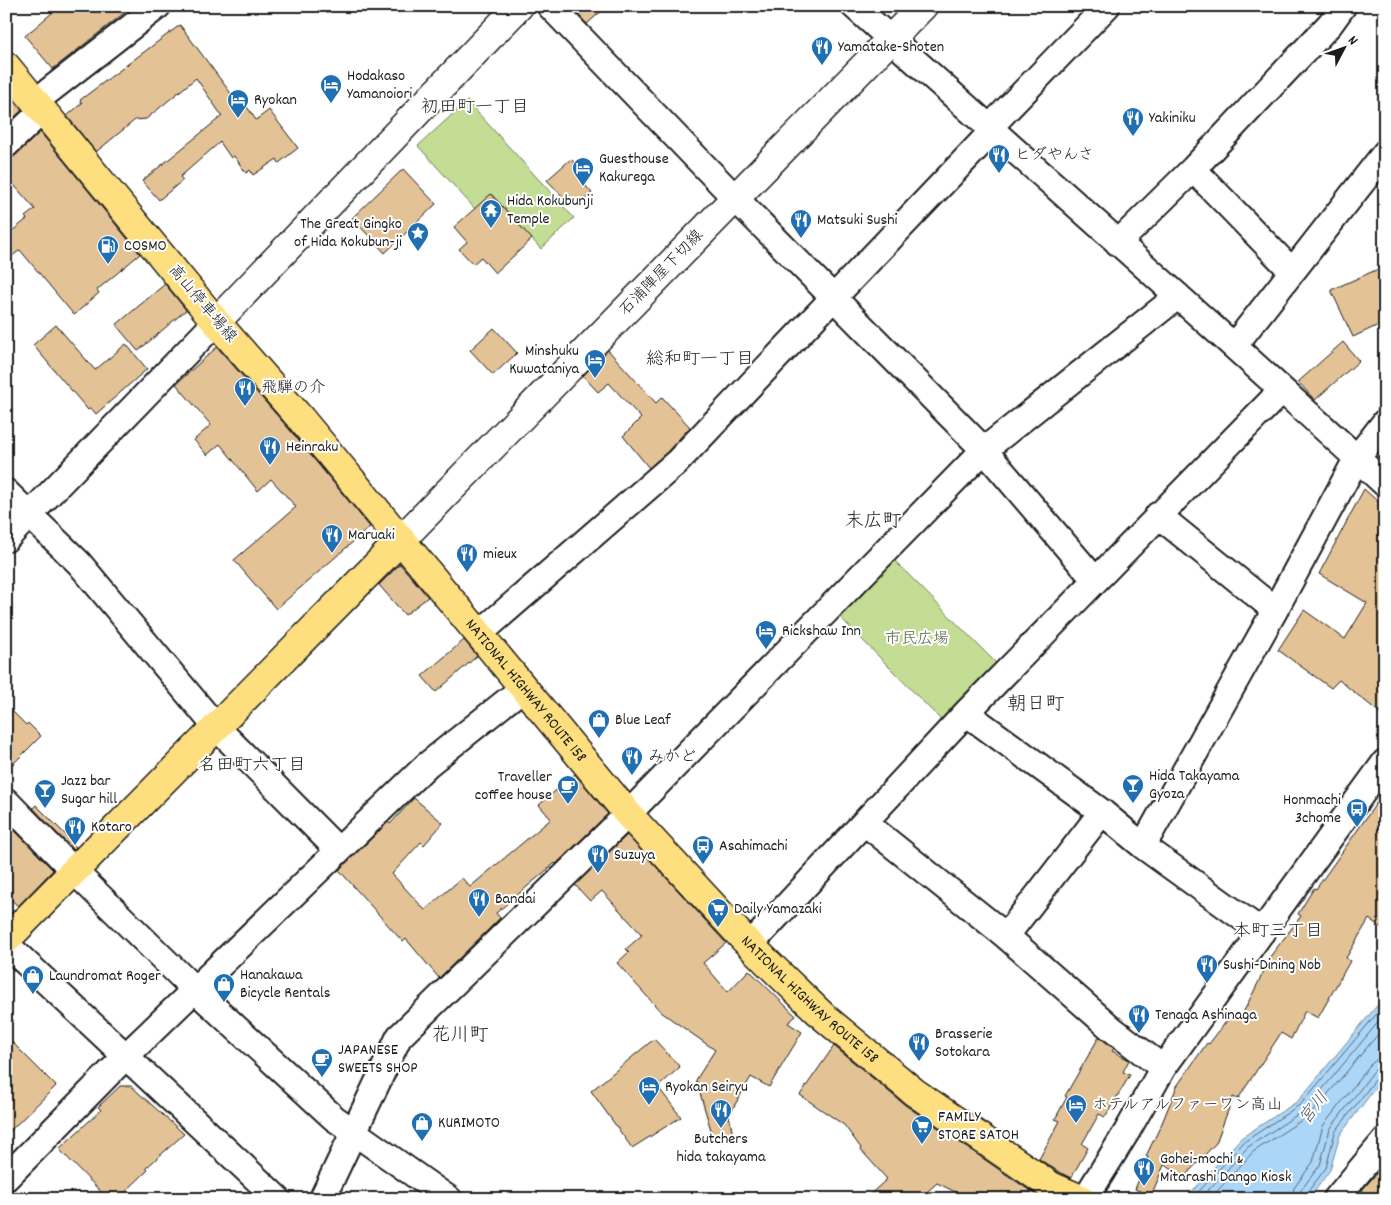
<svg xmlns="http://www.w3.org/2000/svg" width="1391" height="1205" viewBox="0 0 1391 1205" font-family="Dekko,'Klee One',sans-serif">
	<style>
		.green { fill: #c3dd94; stroke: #707c58 }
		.water { fill: #acd6f7; stroke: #728c9f }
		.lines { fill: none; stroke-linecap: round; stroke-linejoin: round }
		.shore { stroke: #566674; stroke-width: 1 }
		.building { fill: #e3c296; stroke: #1c1c1c }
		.minor-casing { stroke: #1c1c1c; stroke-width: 29 }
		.tertiary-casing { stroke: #1c1c1c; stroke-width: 31 }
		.secondary-casing { stroke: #1c1c1c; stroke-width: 31 }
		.primary-casing { stroke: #1c1c1c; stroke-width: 31 }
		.trunk-casing { stroke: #1c1c1c; stroke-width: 31 }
		.minor { stroke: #fff; stroke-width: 25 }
		.tertiary { stroke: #fff; stroke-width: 28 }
		.secondary { stroke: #fff; stroke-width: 28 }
		.primary { stroke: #fedf80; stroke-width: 28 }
		.trunk { stroke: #fedf80; stroke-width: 28 }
		.labels { text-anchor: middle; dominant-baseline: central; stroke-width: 4; stroke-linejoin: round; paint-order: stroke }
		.poi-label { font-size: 16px; fill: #1c1c1c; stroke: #fff; text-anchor: start }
		.street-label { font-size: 16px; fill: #1c1c1c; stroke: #fff }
		.park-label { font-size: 16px; fill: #566046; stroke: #fff }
		.neighbourhood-label { font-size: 18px; fill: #1c1c1c; stroke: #fff }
		.water-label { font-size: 18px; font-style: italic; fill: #4e5d69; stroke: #fff }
		.quarter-label { font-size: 19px; fill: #1c1c1c; stroke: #fff }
	</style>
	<rect width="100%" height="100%" fill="#fff"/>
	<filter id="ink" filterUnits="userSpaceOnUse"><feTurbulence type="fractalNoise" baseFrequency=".02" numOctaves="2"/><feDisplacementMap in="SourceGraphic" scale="10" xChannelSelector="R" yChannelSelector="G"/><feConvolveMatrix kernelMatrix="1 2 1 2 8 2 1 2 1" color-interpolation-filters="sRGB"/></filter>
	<g filter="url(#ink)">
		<path class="green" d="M467,101L574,218L541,249L491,194L475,209L418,146Z
			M893,559L996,663L942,721L838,615Z"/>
		<path class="water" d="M1385,996V1075L1340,1135L1330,1170L1309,1199H1185L1241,1138L1298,1101Z"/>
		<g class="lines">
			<path class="shore" d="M1192,1199L1244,1142L1301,1104L1385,1004
				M1200,1199L1248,1147L1306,1109L1385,1014
				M1210,1199L1253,1152L1311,1114L1385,1026
				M1292,1199L1294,1188L1313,1162L1323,1126L1370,1065L1376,1060L1385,1059
				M1299,1199L1301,1190L1320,1165L1330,1129L1374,1071L1379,1067H1385
				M1306,1199V1194L1326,1168L1335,1132L1379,1075L1385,1073"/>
		</g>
		<path class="building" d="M60,6H133L53,69L25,36Z
			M570,6H607L587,24Z
			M180,25L241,107L245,104L256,120L269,110L298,148L279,163L277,159L253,175L250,170L246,173L234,156L231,158L220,142L180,177L183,180L159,200L142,181L222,116L196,78L146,119L135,120L96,152L67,116L82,103L80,100Z
			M6,91L22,110L6,125Z
			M40,132L140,254L97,290L99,293L74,315L20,250L6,261V236L27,219L25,217L35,209L6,176V159L16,155Z
			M571,159L583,172L578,177L592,193L578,205L573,198L568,202L547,180Z
			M403,169L436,204L385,253L352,218Z
			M491,194L532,239L495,273L481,257L473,264L459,249L467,242L454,227Z
			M1385,266V322L1353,337L1331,290Z
			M165,284L186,310L138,351L116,325Z
			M56,325L95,370L126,344L147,369L96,414L91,408L88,410L33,345Z
			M494,328L517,353L493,375L470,350Z
			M1343,342L1359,361L1315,400L1298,382Z
			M217,347L289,429L370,527L276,609L234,560L296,507L271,479L258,491L220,444L207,455L194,440L211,425L176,384Z
			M608,350L656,403L662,397L690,427L667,452L649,468L623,436L641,418L609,383L598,392L583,376Z
			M1364,489L1385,508V717L1339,680L1331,688L1278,650L1304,610L1345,639L1367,603L1319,574Z
			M400,564L428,597L405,615L379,585Z
			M464,640L477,656L436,692L422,676Z
			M6,705L26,725L28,723L41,736L6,771Z
			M575,774L608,814L556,864L555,863L496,913L500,918L439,978L406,939L403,942L339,870L388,822L390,824L414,798L443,823L424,845L421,842L392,874L425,910L462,878L470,887L551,819L539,805Z
			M1385,791V930L1369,919L1346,958L1350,961L1318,1018L1305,1011L1291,1039L1281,1033L1238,1099L1233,1097L1216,1143L1185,1176L1164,1165L1151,1196L1135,1189L1148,1157L1146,1156L1162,1123L1177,1086L1207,1043L1209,1044L1232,1014L1240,1019L1268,963L1266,962L1301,916L1298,914L1314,888L1316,889Z
			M36,805L70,839L69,840L76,847L73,850L33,808Z
			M14,830L53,870L18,906L6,895V838Z
			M627,835L726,943L703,963L728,992L749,970L796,1016L788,1023L802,1032L769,1087L751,1077L729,1115L733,1136L722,1140H714L696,1080L715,1050L661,1012L617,963L629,952L626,949L642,935L602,891L590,901L575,885Z
			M6,1036L56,1086L6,1135Z
			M1099,1037L1114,1048L1112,1051L1129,1060L1123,1072L1130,1075L1105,1117L1099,1114L1082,1144L1088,1148L1071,1178L1059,1172L1039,1159L1060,1121L1055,1119L1067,1097L1065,1096Z
			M654,1039L680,1067L658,1087L681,1117L632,1148L591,1091Z
			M834,1046L905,1105L1042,1199H970L937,1183L919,1199H865L887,1179L860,1149L861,1148L844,1125L800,1095Z
			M120,1086H131L184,1134L146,1168L148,1170L118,1199H108L59,1149L101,1110L98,1107Z
			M1385,1164V1199H1372L1362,1190Z"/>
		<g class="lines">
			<g class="minor-casing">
				<path id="minor" d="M550,6L735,198L984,450L1095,580
					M854,6C1031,166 1210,322 1385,484
					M36,101L158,6
					M990,127L1107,6
					M6,145L43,110
					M1193,169L1292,271
					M1118,243L1193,169L1330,24L1343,6
					M1234,346L1385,153
					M6,492L79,563L216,727L338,850
					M1158,515L1275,610
					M6,539L216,322
					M479,634L677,462L982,142L995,132
					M966,713L1102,812L1143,846L1262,932
					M6,801L74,871L194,989L334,1118L449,1199
					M865,823L1006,936L1112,1029L1163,1068
					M1143,846L1275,610L1357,458L1385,422
					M1006,936L1102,812
					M6,944L278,1199
					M750,945L966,713L1282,390
					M6,1178L125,1057L427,765L523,688
					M322,1199L399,1037L628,814L984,450L1178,296
					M1085,1199L1126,1133L1163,1068L1385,762
					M1336,1199L1385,1140"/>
			</g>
			<g class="tertiary-casing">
				<path id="tertiary" d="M216,322L519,6"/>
			</g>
			<g class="secondary-casing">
				<path id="secondary" d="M401,540L923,6"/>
			</g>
			<g class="primary-casing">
				<path id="primary" d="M6,66L216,322L301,419L401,540"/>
			</g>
			<g class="trunk-casing">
				<g id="trunk">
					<path id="s1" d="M6,940L401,540L628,814L742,937L770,965L825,1018L914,1092L1051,1186L1081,1199"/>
				</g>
			</g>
			<use href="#minor" class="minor"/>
			<use href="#tertiary" class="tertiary"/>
			<use href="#secondary" class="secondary"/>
			<use href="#primary" class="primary"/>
			<use href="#trunk" class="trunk"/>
		</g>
	</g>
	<defs>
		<g id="restaurant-pin" transform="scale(1.125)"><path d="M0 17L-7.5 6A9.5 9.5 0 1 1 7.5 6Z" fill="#1f6fb2" stroke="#fff"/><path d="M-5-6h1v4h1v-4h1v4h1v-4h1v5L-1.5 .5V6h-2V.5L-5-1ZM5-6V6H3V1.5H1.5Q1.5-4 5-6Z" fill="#fff"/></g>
		<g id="hotel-pin" transform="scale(1.125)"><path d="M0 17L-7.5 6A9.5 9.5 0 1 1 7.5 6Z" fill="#1f6fb2" stroke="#fff"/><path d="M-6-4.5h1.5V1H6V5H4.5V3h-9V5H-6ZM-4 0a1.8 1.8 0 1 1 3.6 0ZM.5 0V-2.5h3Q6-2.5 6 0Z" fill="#fff"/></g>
		<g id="temple-pin" transform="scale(1.125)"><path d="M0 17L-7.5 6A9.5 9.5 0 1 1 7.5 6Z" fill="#1f6fb2" stroke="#fff"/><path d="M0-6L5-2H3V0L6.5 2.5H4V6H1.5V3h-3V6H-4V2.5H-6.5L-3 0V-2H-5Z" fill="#fff"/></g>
		<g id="sight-pin" transform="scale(1.125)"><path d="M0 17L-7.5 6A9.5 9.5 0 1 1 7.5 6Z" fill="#1f6fb2" stroke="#fff"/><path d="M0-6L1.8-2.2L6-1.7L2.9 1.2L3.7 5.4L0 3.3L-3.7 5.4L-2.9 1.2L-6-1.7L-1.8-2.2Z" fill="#fff"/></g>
		<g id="fuel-pin" transform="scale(1.125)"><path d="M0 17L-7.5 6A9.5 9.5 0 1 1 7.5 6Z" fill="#1f6fb2" stroke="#fff"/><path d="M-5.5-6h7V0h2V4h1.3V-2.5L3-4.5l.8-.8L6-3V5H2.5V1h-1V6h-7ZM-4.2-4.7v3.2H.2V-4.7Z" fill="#fff"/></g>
		<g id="shop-pin" transform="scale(1.125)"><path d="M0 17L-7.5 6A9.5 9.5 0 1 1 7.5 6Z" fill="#1f6fb2" stroke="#fff"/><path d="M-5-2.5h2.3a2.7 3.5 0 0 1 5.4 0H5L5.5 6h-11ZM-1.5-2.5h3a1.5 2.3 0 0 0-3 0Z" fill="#fff"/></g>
		<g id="bar-pin" transform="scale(1.125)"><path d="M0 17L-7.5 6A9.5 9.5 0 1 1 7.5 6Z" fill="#1f6fb2" stroke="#fff"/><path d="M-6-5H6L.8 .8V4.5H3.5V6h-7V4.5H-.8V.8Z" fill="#fff"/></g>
		<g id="cafe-pin" transform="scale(1.125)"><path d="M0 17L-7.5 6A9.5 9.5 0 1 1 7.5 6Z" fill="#1f6fb2" stroke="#fff"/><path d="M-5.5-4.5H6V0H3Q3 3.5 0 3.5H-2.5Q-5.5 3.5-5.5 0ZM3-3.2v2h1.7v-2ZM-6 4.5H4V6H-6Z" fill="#fff"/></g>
		<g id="bus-pin" transform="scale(1.125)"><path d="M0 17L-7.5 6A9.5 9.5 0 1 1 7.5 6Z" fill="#1f6fb2" stroke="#fff"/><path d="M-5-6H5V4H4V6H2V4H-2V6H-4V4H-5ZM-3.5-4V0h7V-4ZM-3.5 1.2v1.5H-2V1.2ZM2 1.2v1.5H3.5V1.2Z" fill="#fff"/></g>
		<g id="supermarket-pin" transform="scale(1.125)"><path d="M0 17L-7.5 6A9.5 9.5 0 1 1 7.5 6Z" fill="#1f6fb2" stroke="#fff"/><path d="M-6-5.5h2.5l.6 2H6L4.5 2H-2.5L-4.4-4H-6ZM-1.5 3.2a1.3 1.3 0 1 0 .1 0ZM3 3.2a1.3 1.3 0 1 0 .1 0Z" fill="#fff"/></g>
	</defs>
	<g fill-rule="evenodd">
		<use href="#restaurant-pin" x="822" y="47"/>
		<use href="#hotel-pin" x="331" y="85"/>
		<use href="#hotel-pin" x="238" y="100"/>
		<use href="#restaurant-pin" x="1133" y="118"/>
		<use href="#restaurant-pin" x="999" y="155"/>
		<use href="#hotel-pin" x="583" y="168"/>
		<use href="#temple-pin" x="491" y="210"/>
		<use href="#restaurant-pin" x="801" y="220"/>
		<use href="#sight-pin" x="418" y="233"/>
		<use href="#fuel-pin" x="108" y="246"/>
		<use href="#hotel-pin" x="595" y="360"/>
		<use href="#restaurant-pin" x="245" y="388"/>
		<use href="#restaurant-pin" x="270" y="447"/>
		<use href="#restaurant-pin" x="332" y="535"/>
		<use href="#restaurant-pin" x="467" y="554"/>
		<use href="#hotel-pin" x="766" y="631"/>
		<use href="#shop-pin" x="599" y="720"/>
		<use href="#restaurant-pin" x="632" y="757"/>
		<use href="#bar-pin" x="1133" y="785"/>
		<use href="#cafe-pin" x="568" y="786"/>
		<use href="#bar-pin" x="45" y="790"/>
		<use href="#bus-pin" x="1357" y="809"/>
		<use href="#restaurant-pin" x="75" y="827"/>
		<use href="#bus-pin" x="703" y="846"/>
		<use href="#restaurant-pin" x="598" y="855"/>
		<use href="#restaurant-pin" x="479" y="899"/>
		<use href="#supermarket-pin" x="718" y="909"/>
		<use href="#restaurant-pin" x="1207" y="965"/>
		<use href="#shop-pin" x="33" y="976"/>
		<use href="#shop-pin" x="224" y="984"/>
		<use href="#restaurant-pin" x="1139" y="1015"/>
		<use href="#restaurant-pin" x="919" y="1043"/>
		<use href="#cafe-pin" x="322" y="1059"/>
		<use href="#hotel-pin" x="649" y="1087"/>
		<use href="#hotel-pin" x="1076" y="1105"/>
		<use href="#restaurant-pin" x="721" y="1110"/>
		<use href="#shop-pin" x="422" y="1123"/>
		<use href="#supermarket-pin" x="922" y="1126"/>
		<use href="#restaurant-pin" x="1144" y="1168"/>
	</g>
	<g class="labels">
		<g class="poi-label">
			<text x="838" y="47">Yamatake-Shoten</text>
			<text x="347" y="76">Hodakaso<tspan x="347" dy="18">Yamanoiori</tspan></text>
			<text x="254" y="100">Ryokan</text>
			<text x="1149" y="118">Yakiniku</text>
			<text x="1015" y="155">ヒダやんさ</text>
			<text x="599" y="159">Guesthouse<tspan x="599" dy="18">Kakurega</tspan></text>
			<text x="507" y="201">Hida Kokubunji<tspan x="507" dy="18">Temple</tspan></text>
			<text x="817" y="220">Matsuki Sushi</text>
			<text x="402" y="224" text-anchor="end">The Great Gingko<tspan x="402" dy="18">of Hida Kokubun-ji</tspan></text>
			<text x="124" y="246">COSMO</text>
			<text x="579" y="351" text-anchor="end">Minshuku<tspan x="579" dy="18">Kuwataniya</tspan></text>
			<text x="261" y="388">飛騨の介</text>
			<text x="286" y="447">Heinraku</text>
			<text x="348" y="535">Maruaki</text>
			<text x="483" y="554">mieux</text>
			<text x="782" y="631">Rickshaw Inn</text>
			<text x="615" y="720">Blue Leaf</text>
			<text x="648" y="757">みかど</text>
			<text x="1149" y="776">Hida Takayama<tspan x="1149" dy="18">Gyoza</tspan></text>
			<text x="552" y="777" text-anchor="end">Traveller<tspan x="552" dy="18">coffee house</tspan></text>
			<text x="61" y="781">Jazz bar<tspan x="61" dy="18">Sugar hill</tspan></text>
			<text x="1341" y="800" text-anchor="end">Honmachi<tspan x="1341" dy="18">3chome</tspan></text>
			<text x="91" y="827">Kotaro</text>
			<text x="719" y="846">Asahimachi</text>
			<text x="614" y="855">Suzuya</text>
			<text x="495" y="899">Bandai</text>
			<text x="734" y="909">Daily Yamazaki</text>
			<text x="1223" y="965">Sushi-Dining Nob</text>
			<text x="240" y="975">Hanakawa<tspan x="240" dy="18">Bicycle Rentals</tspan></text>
			<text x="49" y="976">Laundromat Roger</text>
			<text x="1155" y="1015">Tenaga Ashinaga</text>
			<text x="935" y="1034">Brasserie<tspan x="935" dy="18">Sotokara</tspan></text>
			<text x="338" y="1050">JAPANESE<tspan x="338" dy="18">SWEETS SHOP</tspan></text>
			<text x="665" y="1087">Ryokan Seiryu</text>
			<text x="1092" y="1105">ホテルアルファーワン高山</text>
			<text x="938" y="1117">FAMILY<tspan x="938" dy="18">STORE SATOH</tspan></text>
			<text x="438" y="1123">KURIMOTO</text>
			<text x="721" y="1139" text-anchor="middle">Butchers<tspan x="721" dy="18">hida takayama</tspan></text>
			<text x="1160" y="1159">Gohei-mochi &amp;<tspan x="1160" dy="18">Mitarashi Dango Kiosk</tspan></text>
		</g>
		<g class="street-label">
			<text transform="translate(662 273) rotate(-46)">石浦陣屋下切線</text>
			<text transform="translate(202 304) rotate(50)">高山停車場線</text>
			<text stroke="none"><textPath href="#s1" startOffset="758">NATIONAL HIGHWAY ROUTE 158</textPath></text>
			<text stroke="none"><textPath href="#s1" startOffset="1178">NATIONAL HIGHWAY ROUTE 158</textPath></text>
		</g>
		<g class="park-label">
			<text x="917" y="639">市民広場</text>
		</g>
		<g class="neighbourhood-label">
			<text x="475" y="108">初田町一丁目</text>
			<text x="700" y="360">総和町一丁目</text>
			<text x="252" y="766">名田町六丁目</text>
			<text x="1278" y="932">本町三丁目</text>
		</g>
		<g class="water-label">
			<text transform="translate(1315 1109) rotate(-52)">宮川</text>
		</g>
		<g class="quarter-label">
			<text x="873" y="522">末広町</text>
			<text x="1036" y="705">朝日町</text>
			<text x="460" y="1036">花川町</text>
		</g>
	</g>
	<rect width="1391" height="1205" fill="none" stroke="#fff" stroke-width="25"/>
	<rect x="12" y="12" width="1366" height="1180" fill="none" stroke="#1c1c1c" stroke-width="2" filter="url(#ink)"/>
	<g transform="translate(1344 48) rotate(49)" stroke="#ffffff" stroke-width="4" paint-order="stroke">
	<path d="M0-4L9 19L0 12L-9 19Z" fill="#1c1c1c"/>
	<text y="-8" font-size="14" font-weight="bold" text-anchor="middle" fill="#1c1c1c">N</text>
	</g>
</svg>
